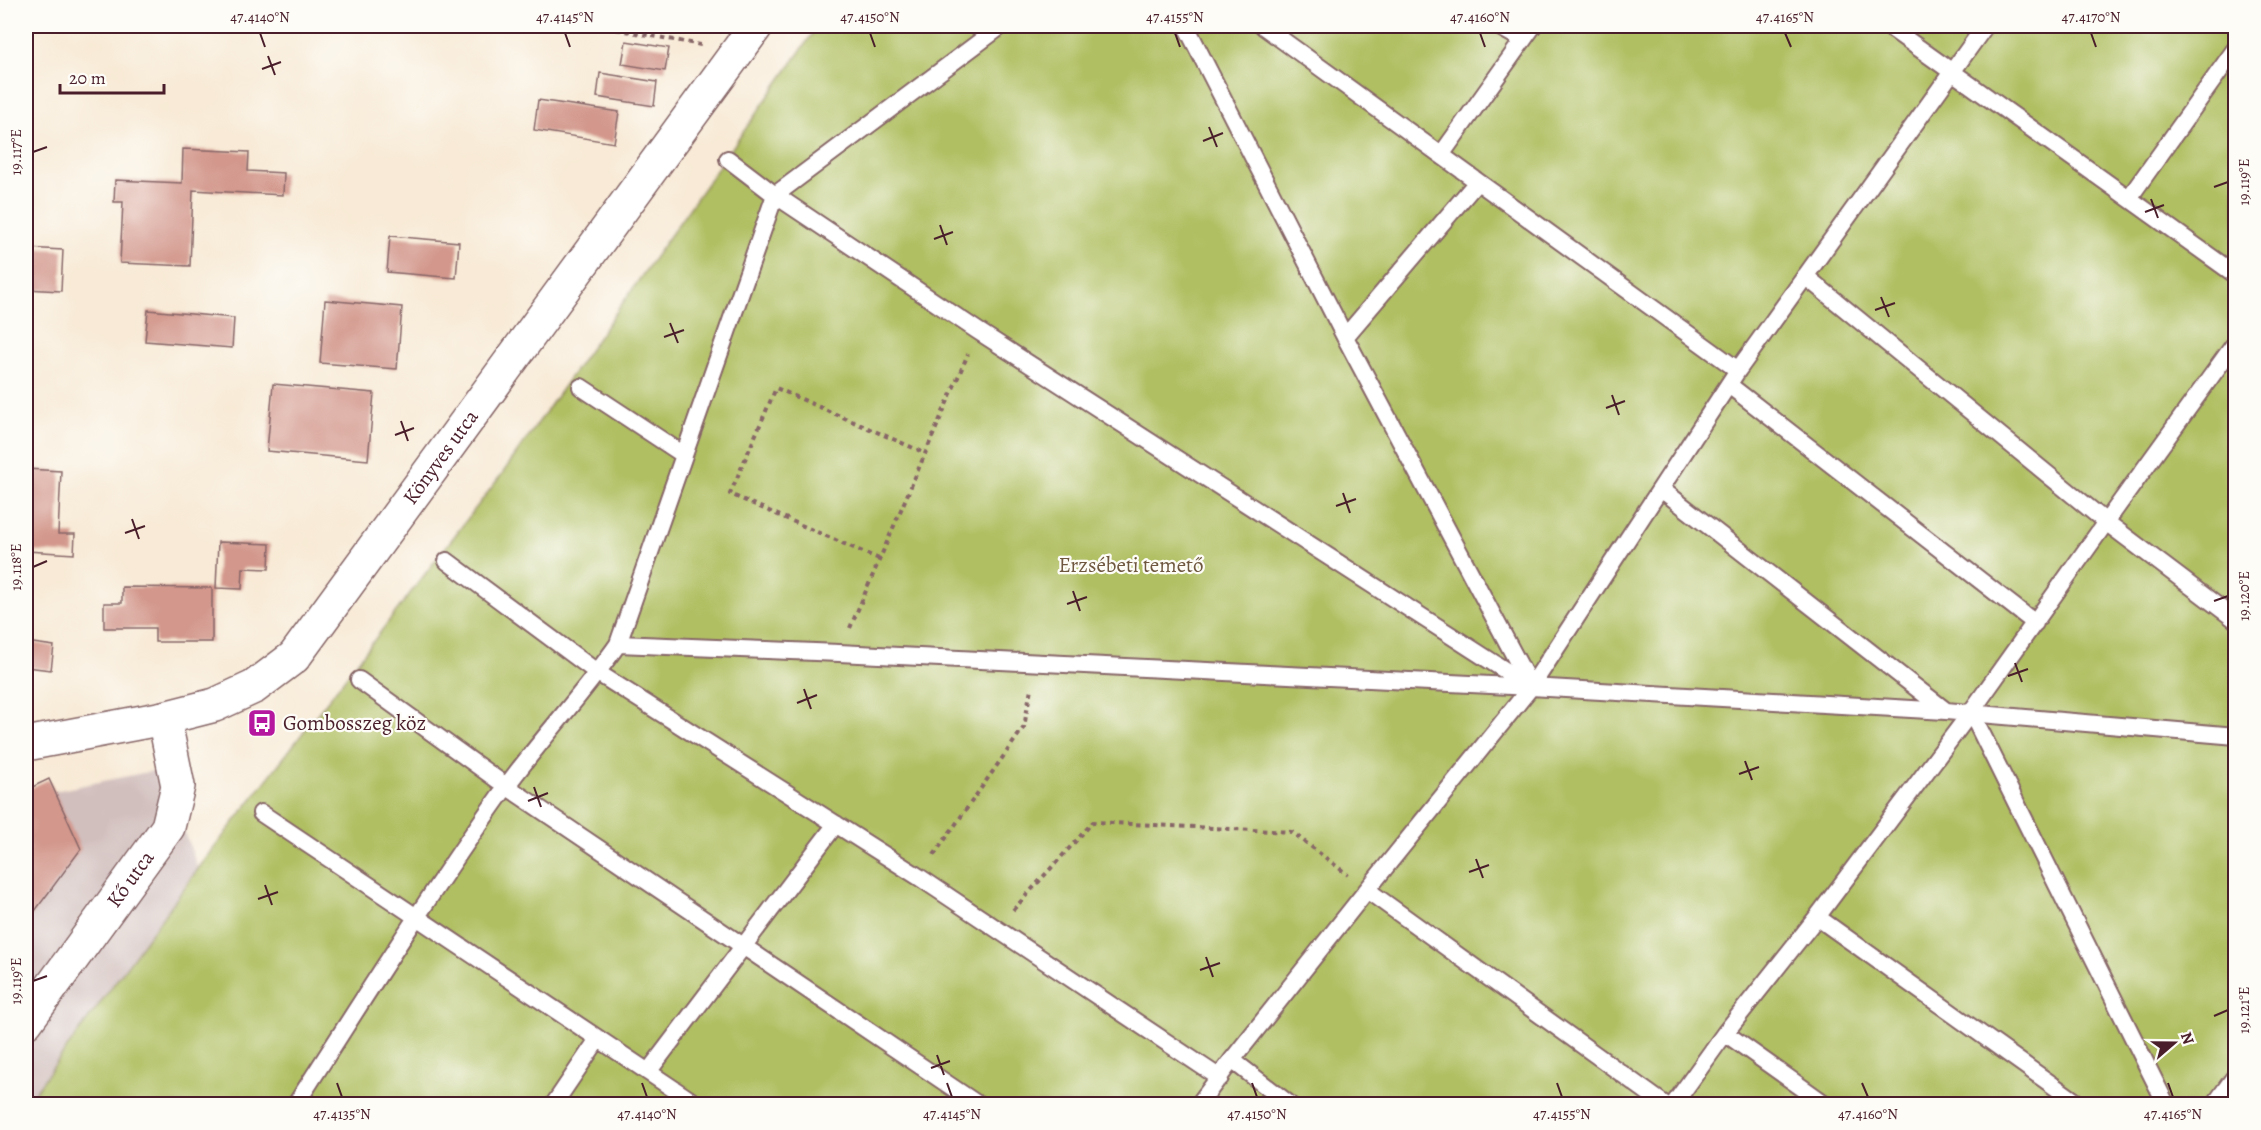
<svg xmlns="http://www.w3.org/2000/svg" width="2261" height="1130" viewBox="0 0 2261 1130" font-family="Alegreya,serif">
	<style>
		.industrial { fill: #d1bfbe }
		.green { fill: #b0bf62; stroke: #7d6f46; stroke-width: 1.5 }
		.building { fill: #d3978c }
		.lines { fill: none; stroke-linecap: round; stroke-linejoin: round }
		.service-casing { stroke: #876667; stroke-width: 20 }
		.minor-casing { stroke: #876667; stroke-width: 36 }
		.tertiary-casing { stroke: #876667; stroke-width: 36 }
		.path { stroke: #876667; stroke-width: 4; stroke-dasharray: 4.5 4.5; stroke-linecap: butt }
		.service { stroke: #fff; stroke-width: 16 }
		.minor { stroke: #fff; stroke-width: 33 }
		.tertiary { stroke: #fff; stroke-width: 33 }
		.ticks { fill: none; stroke: #4a1f2b; stroke-width: 2 }
		.labels { text-anchor: middle; dominant-baseline: central; stroke-width: 4.5; stroke-linejoin: round; paint-order: stroke }
		.street-label { font-size: 21px; fill: #4a1f2b; stroke: #fdfcf7 }
		.park-label { font-size: 21px; fill: #6e573e; stroke: #fdfcf7 }
		.poi-label { font-size: 21px; fill: #4a1f2b; stroke: #fdfcf7; text-anchor: start }
		.neatline { fill: none; stroke: #4a1f2b; stroke-width: 2 }
		.ticks-label { font-size: 15px; text-anchor: middle; fill: #4a1f2b }
	</style>
	<rect width="100%" height="100%" fill="#fdfcf7"/>
	<filter id="ink" filterUnits="userSpaceOnUse"><feTurbulence type="fractalNoise" baseFrequency=".0167" numOctaves="2"/><feDisplacementMap in="SourceGraphic" scale="12" xChannelSelector="R" yChannelSelector="G"/><feConvolveMatrix kernelMatrix="1 2 1 2 8 2 1 2 1" color-interpolation-filters="sRGB"/></filter>
	<filter id="wash" filterUnits="userSpaceOnUse"><feTurbulence type="fractalNoise" baseFrequency=".008" numOctaves="4" result="noise"/><feDisplacementMap in="SourceGraphic" scale="24" xChannelSelector="R" yChannelSelector="G"/><feGaussianBlur stdDeviation="1.35" result="paint"/><feColorMatrix in="noise" values="0 0 0 0 0 0 0 0 0 0 0 0 0 0 0 0 0 1.4 0 .05"/><feComposite in="paint" operator="in"/></filter>
	<g filter="url(#wash)">
		<rect width="100%" height="100%" fill="#f8ead6"/>
		<path class="industrial" d="M162,769L198,869L26,1104V797Z"/>
		<path class="green" d="M818,26H2235V1104H26L198,869L502,474Z"/>
		<g id="blocks">
			<path class="building" d="M626,41L669,48L665,71L622,64Z
				M600,73L657,82L654,106L597,97Z
				M538,100L619,112L614,143L534,130Z
				M183,149L249,152L248,171L284,173L283,195L193,190L190,266L120,263L123,202H114L115,180L182,183Z
				M390,236L459,242L456,278L387,272Z
				M26,248L63,250L61,291L26,289Z
				M325,300L402,307L397,369L320,363Z
				M148,310L234,318L232,348L145,341Z
				M273,384L374,393L368,460L267,451Z
				M26,469L61,471L58,534H75L74,554L27,551Z
				M218,542L270,544L269,569L243,568L242,589L216,588Z
				M122,587L212,588V642H155V628H104V603H122Z
				M26,642L54,646L51,670L26,667Z
				M49,779L81,849L26,923V855L30,849L26,836V790Z"/>
		</g>
	</g>
	<g filter="url(#ink)">
		<use href="#blocks" fill-opacity="0" stroke="#876667" stroke-width="1.5"/>
		<g class="lines">
			<g class="service-casing">
				<path id="service" d="M1001,26L775,195L978,331L1531,687L1345,337L1186,26
					M1263,26L1738,370
					M1498,26L1523,40
					M1888,26L2236,275
					M1441,155L1533,26
					M2129,198L2236,48
					M1805,276L2106,522L2236,342
					M1345,337L1477,182
					M1729,385L2035,623
					M581,387L684,455
					M1661,489L1946,711
					M447,561L598,673L919,877L1220,1078
					M618,644L775,195L728,159
					M359,680L506,786L977,1104
					M1971,712L2166,1104
					M261,813L696,1104
					M1367,890L1664,1104
					M1817,917L2079,1104
					M1725,1033L1825,1104
					M1232,1060L1289,1104
					M648,1072L836,824
					M296,1104C364,998 431,891 505,788C541,739 583,694 618,644L839,653L1531,687L1946,711L2236,736
					M554,1104L598,1039
					M1199,1104L1232,1060L1367,890L1531,687L1738,370L1985,26
					M1674,1104L1725,1033L1817,917L1971,712L2106,522L2236,620
					M2215,1104L2236,1075"/>
			</g>
			<g class="minor-casing">
				<g id="minor">
					<path id="s1" d="M26,1022L168,827L178,786L164,718"/>
				</g>
			</g>
			<g class="tertiary-casing">
				<g id="tertiary">
					<path id="s2" d="M26,744L164,718L215,705L254,687L294,657L756,26"/>
				</g>
			</g>
			<path class="path" d="M599,26L701,45
				M879,559L730,494L776,388L925,453
				M850,628L968,354
				M934,855L1024,727L1031,688
				M1013,910L1093,822L1292,832L1348,875"/>
			<use href="#service" class="service"/>
			<use href="#minor" class="minor"/>
			<use href="#tertiary" class="tertiary"/>
		</g>
	</g>
	<path class="ticks" d="M260,33L265,47M565,33L570,47M870,33L875,47M1175,33L1180,47M1480,33L1485,47M1785,33L1791,47M2091,33L2096,47M268,56L275,75M262,69L281,62M1209,127L1217,147M1203,141L1223,133M33,152L47,147M2214,187L2228,182M2151,199L2158,218M2145,212L2164,205M940,225L947,245M934,239L953,232M1881,297L1889,317M1875,310L1895,303M670,323L678,343M664,337L684,330M1612,395L1619,415M1606,408L1625,401M401,421L408,441M395,435L414,428M1343,493L1350,513M1336,506L1356,499M132,519L139,539M125,533L145,526M33,567L47,561M1073,591L1080,611M2214,601L2228,596M1067,604L1087,597M2015,663L2022,682M2008,676L2028,669M804,689L811,709M797,703L817,695M1745,761L1752,780M1739,774L1759,767M534,787L541,807M528,801L548,793M1476,859L1483,878M1469,872L1489,865M265,885L272,905M258,899L278,892M1206,957L1213,977M1200,970L1220,963M33,981L47,976M2214,1016L2228,1010M937,1055L944,1075M931,1068L950,1061M337,1083L342,1097M642,1083L647,1097M947,1083L952,1097M1252,1083L1257,1097M1557,1083L1562,1097M1862,1083L1868,1097M2168,1083L2173,1097"/>
	<defs>
		<g id="bus-square" transform="scale(1.5)"><rect x="-9" y="-9" width="18" height="18" rx="4" fill="#b5179e" stroke="#fdfcf7"/><path d="M-5-6H5V4H4V6H2V4H-2V6H-4V4H-5ZM-3.5-4V0h7V-4ZM-3.5 1.2v1.5H-2V1.2ZM2 1.2v1.5H3.5V1.2Z" fill="#fff"/></g>
	</defs>
	<g fill-rule="evenodd">
		<use href="#bus-square" x="262" y="723"/>
	</g>
	<g class="labels">
		<g class="street-label">
			<text stroke="none"><textPath href="#s2" startOffset="534">Könyves utca</textPath></text>
			<text stroke="none"><textPath href="#s1" startOffset="177">Kő utca</textPath></text>
		</g>
		<g class="park-label">
			<text x="1131" y="565">Erzsébeti temető</text>
		</g>
		<g class="poi-label">
			<text x="283" y="723">Gombosszeg köz</text>
		</g>
	</g>
	<rect width="2261" height="1130" fill="none" stroke="#fdfcf7" stroke-width="66"/>
	<g transform="translate(2174 1043) rotate(70)" stroke="#fdfcf7" stroke-width="4.5" paint-order="stroke">
	<path d="M0-4.5L10 22L0 15L-10 22Z" fill="#4a1f2b"/>
	<text y="-9" font-size="16" font-weight="bold" text-anchor="middle" fill="#4a1f2b">N</text>
	</g>
	<path d="M60 84v9h104v-9" fill="none" stroke="#4a1f2b" stroke-width="3"/>
	<text x="69" y="84" font-size="18" fill="#4a1f2b" stroke="#fdfcf7" stroke-width="4.5" paint-order="stroke">20 m</text>
	<rect x="33" y="33" width="2195" height="1064" class="neatline"/>
	<g class="ticks-label">
		<text x="260" y="22">47.4140°N</text>
		<text x="565" y="22">47.4145°N</text>
		<text x="870" y="22">47.4150°N</text>
		<text x="1175" y="22">47.4155°N</text>
		<text x="1480" y="22">47.4160°N</text>
		<text x="1785" y="22">47.4165°N</text>
		<text x="2091" y="22">47.4170°N</text>
		<text transform="translate(16 152) rotate(-90)" y="5">19.117°E</text>
		<text transform="translate(2244 182) rotate(-90)" y="5">19.119°E</text>
		<text transform="translate(16 567) rotate(-90)" y="5">19.118°E</text>
		<text transform="translate(2244 596) rotate(-90)" y="5">19.120°E</text>
		<text transform="translate(16 981) rotate(-90)" y="5">19.119°E</text>
		<text transform="translate(2244 1010) rotate(-90)" y="5">19.121°E</text>
		<text x="342" y="1119">47.4135°N</text>
		<text x="647" y="1119">47.4140°N</text>
		<text x="952" y="1119">47.4145°N</text>
		<text x="1257" y="1119">47.4150°N</text>
		<text x="1562" y="1119">47.4155°N</text>
		<text x="1868" y="1119">47.4160°N</text>
		<text x="2173" y="1119">47.4165°N</text>
	</g>
</svg>
